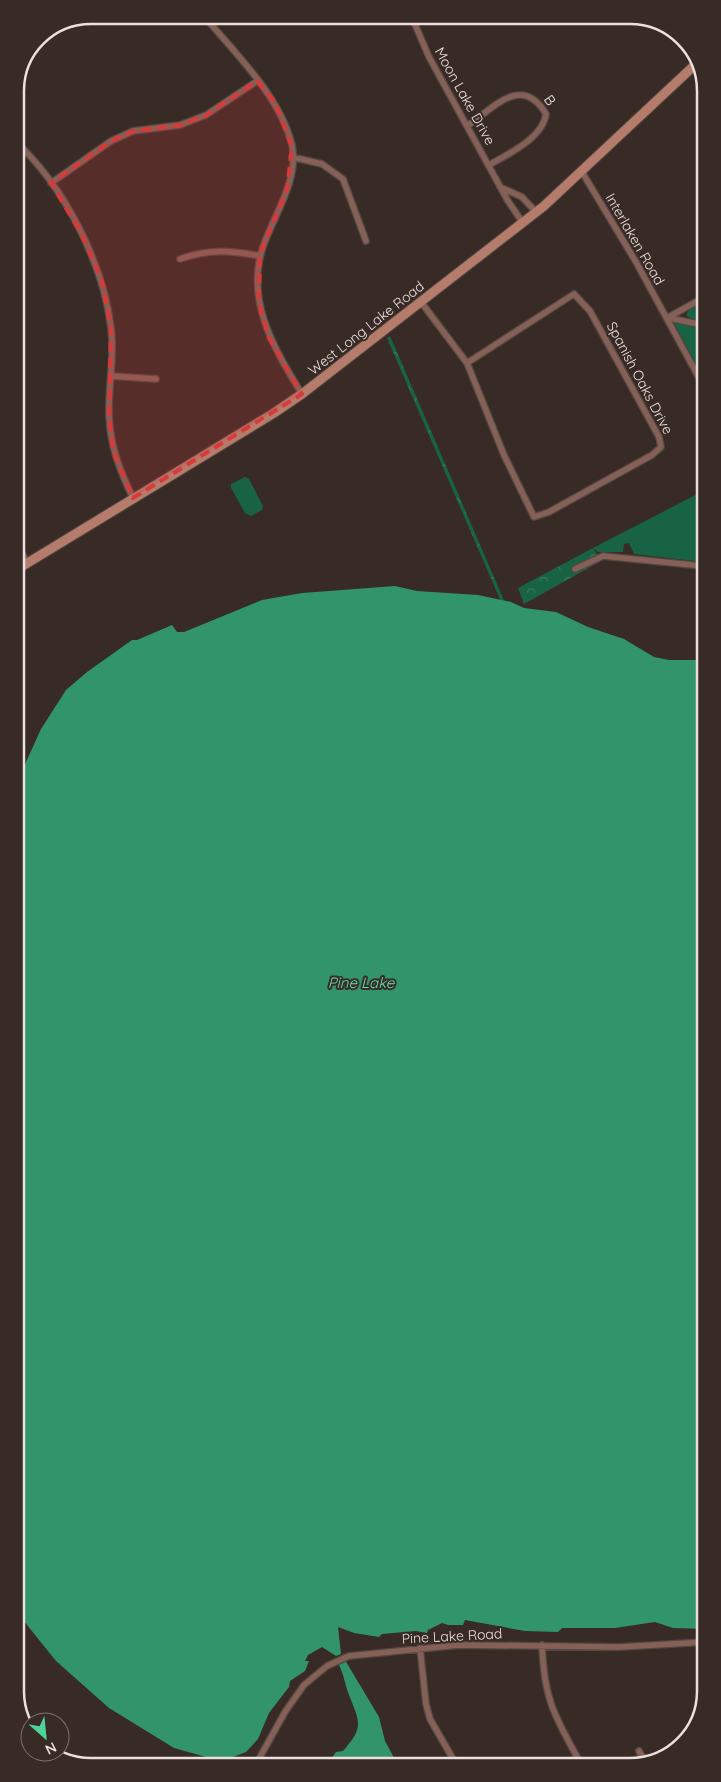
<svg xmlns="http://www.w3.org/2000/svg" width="721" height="1782" viewBox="0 0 721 1782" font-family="Quicksand,sans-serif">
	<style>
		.grass { fill: #176343 }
		.park { fill: url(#park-crowns) }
		.water { fill: #329469 }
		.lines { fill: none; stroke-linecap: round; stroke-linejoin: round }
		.street-casing { stroke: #554743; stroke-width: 8 }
		.secondary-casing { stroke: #554743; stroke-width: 11 }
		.street { stroke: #856056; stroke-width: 5.5 }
		.secondary { stroke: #b67c6b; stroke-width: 9 }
		.marked { fill: #d83a3a; fill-opacity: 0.2; stroke: #d83a3a; stroke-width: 4; stroke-dasharray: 10 6; stroke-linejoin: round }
		.labels { text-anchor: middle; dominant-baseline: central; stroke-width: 4; stroke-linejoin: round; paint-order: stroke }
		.street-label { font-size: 14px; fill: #ebe0de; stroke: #382a25 }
		.water-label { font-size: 15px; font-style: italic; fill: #63e3a8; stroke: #382a25 }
		.rim { fill: none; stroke: #ebe0de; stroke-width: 2.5 }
	</style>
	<defs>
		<pattern id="park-crowns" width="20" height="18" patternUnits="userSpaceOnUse" patternTransform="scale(1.25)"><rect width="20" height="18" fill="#176343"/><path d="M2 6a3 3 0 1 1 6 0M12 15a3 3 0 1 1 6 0" fill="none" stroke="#39795e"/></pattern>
	</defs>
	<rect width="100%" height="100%" fill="#382a25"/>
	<path class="grass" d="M703,301V322L690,318L686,315L689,310Z
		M678,322L703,329V377L674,323Z
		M245,477L249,479L263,506L262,510L251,516L245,513L231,488V484Z
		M703,491V562L634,554L629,543L624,544L623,552H598L593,548Z"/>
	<path class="park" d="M390,336L506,605L502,604L387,338Z
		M593,548L601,561L524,604L518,588Z"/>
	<path class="water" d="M395,586L417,591L478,595L511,602L524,608L556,612L588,627L624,639L654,657L669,660H703L706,1629L673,1628L655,1622L615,1628H562L558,1632L525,1631L465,1620L463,1625H448L442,1623L428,1630L427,1633L416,1631L382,1634L379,1637L354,1633L338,1627L341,1654L336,1656L322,1647L308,1655L305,1661H309L305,1671L290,1681L289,1687L269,1713L258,1739L246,1752L233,1757L213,1759L174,1748L109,1708L56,1661L19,1615L18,1334L21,1267L18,1183L17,782L41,729L66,690L87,672L132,640H137L172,625L177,632H184L262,600L302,593Z
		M345,1660L379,1717L385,1741L398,1765H327L336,1752L343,1751C364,1727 360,1723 349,1695C345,1685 344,1675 339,1665L338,1663Z"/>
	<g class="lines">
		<g class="street-casing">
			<path id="street" d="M203,15C235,53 280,96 292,145C299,177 277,211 266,239C242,295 273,347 302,394
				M411,15L429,57L508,201L523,223
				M95,21L120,15
				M467,126C494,108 522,73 546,114C543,138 508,154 489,165
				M15,141C64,186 103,262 111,328C115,357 108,386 109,415C110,446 120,471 133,498
				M292,157L322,164L343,179L366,241
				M582,172L636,262L703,385
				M51,183L111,141L133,131L180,125L206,115L257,81
				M500,187L522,197L536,212
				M180,259C209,249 230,250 260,256
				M421,302L467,363L504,455L534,517L549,512L652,455L661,447L659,437L590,311L574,294L467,363
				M667,318L703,298
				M669,318L703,325
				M111,376L156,379
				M16,541L27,563
				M575,569L603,556L703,566
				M542,1645C544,1700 555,1717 581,1764
				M420,1648L426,1704L430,1719L456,1764
				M639,1751L646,1763
				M630,1763L642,1757
				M255,1766L285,1712L304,1685L327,1666L349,1656L459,1645L620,1647L706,1642"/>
		</g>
		<g class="secondary-casing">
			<path id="secondary" d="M16,570L274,413L302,394L544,206L698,62"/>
		</g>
		<use href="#street" class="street"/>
		<use href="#secondary" class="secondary"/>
	</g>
	<path class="marked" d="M257,81L275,102L292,147L287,190L260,254L259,303L269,338L302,394L133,498L113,451L109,415L111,329L102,281L80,231L51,183L111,141L133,131L180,125L206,115Z"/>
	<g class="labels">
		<g class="street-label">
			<text transform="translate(465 96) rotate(61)">Moon Lake Drive</text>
			<text transform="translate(550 100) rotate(55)">B</text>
			<text transform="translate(635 239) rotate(60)">Interlaken Road</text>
			<text transform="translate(366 328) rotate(-38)">West Long Lake Road</text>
			<text transform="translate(640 378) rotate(62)">Spanish Oaks Drive</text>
			<text transform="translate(452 1636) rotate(-3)">Pine Lake Road</text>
		</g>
		<g class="water-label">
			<text x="361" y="982">Pine Lake</text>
		</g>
	</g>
	<path d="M0 0H721V1782H0ZM91 24H630A67 67 0 0 1 697 91V1691A67 67 0 0 1 630 1758H91A67 67 0 0 1 24 1691V91A67 67 0 0 1 91 24Z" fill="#382a25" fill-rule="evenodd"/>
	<path class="rim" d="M91 24H630A67 67 0 0 1 697 91V1691A67 67 0 0 1 630 1758H91A67 67 0 0 1 24 1691V91A67 67 0 0 1 91 24Z"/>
	<g transform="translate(45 1737) rotate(153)"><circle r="24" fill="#382a25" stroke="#80736f"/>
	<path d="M0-4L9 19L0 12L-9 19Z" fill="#4fd399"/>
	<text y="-8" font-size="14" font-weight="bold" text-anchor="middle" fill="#ebe0de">N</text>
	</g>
</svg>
